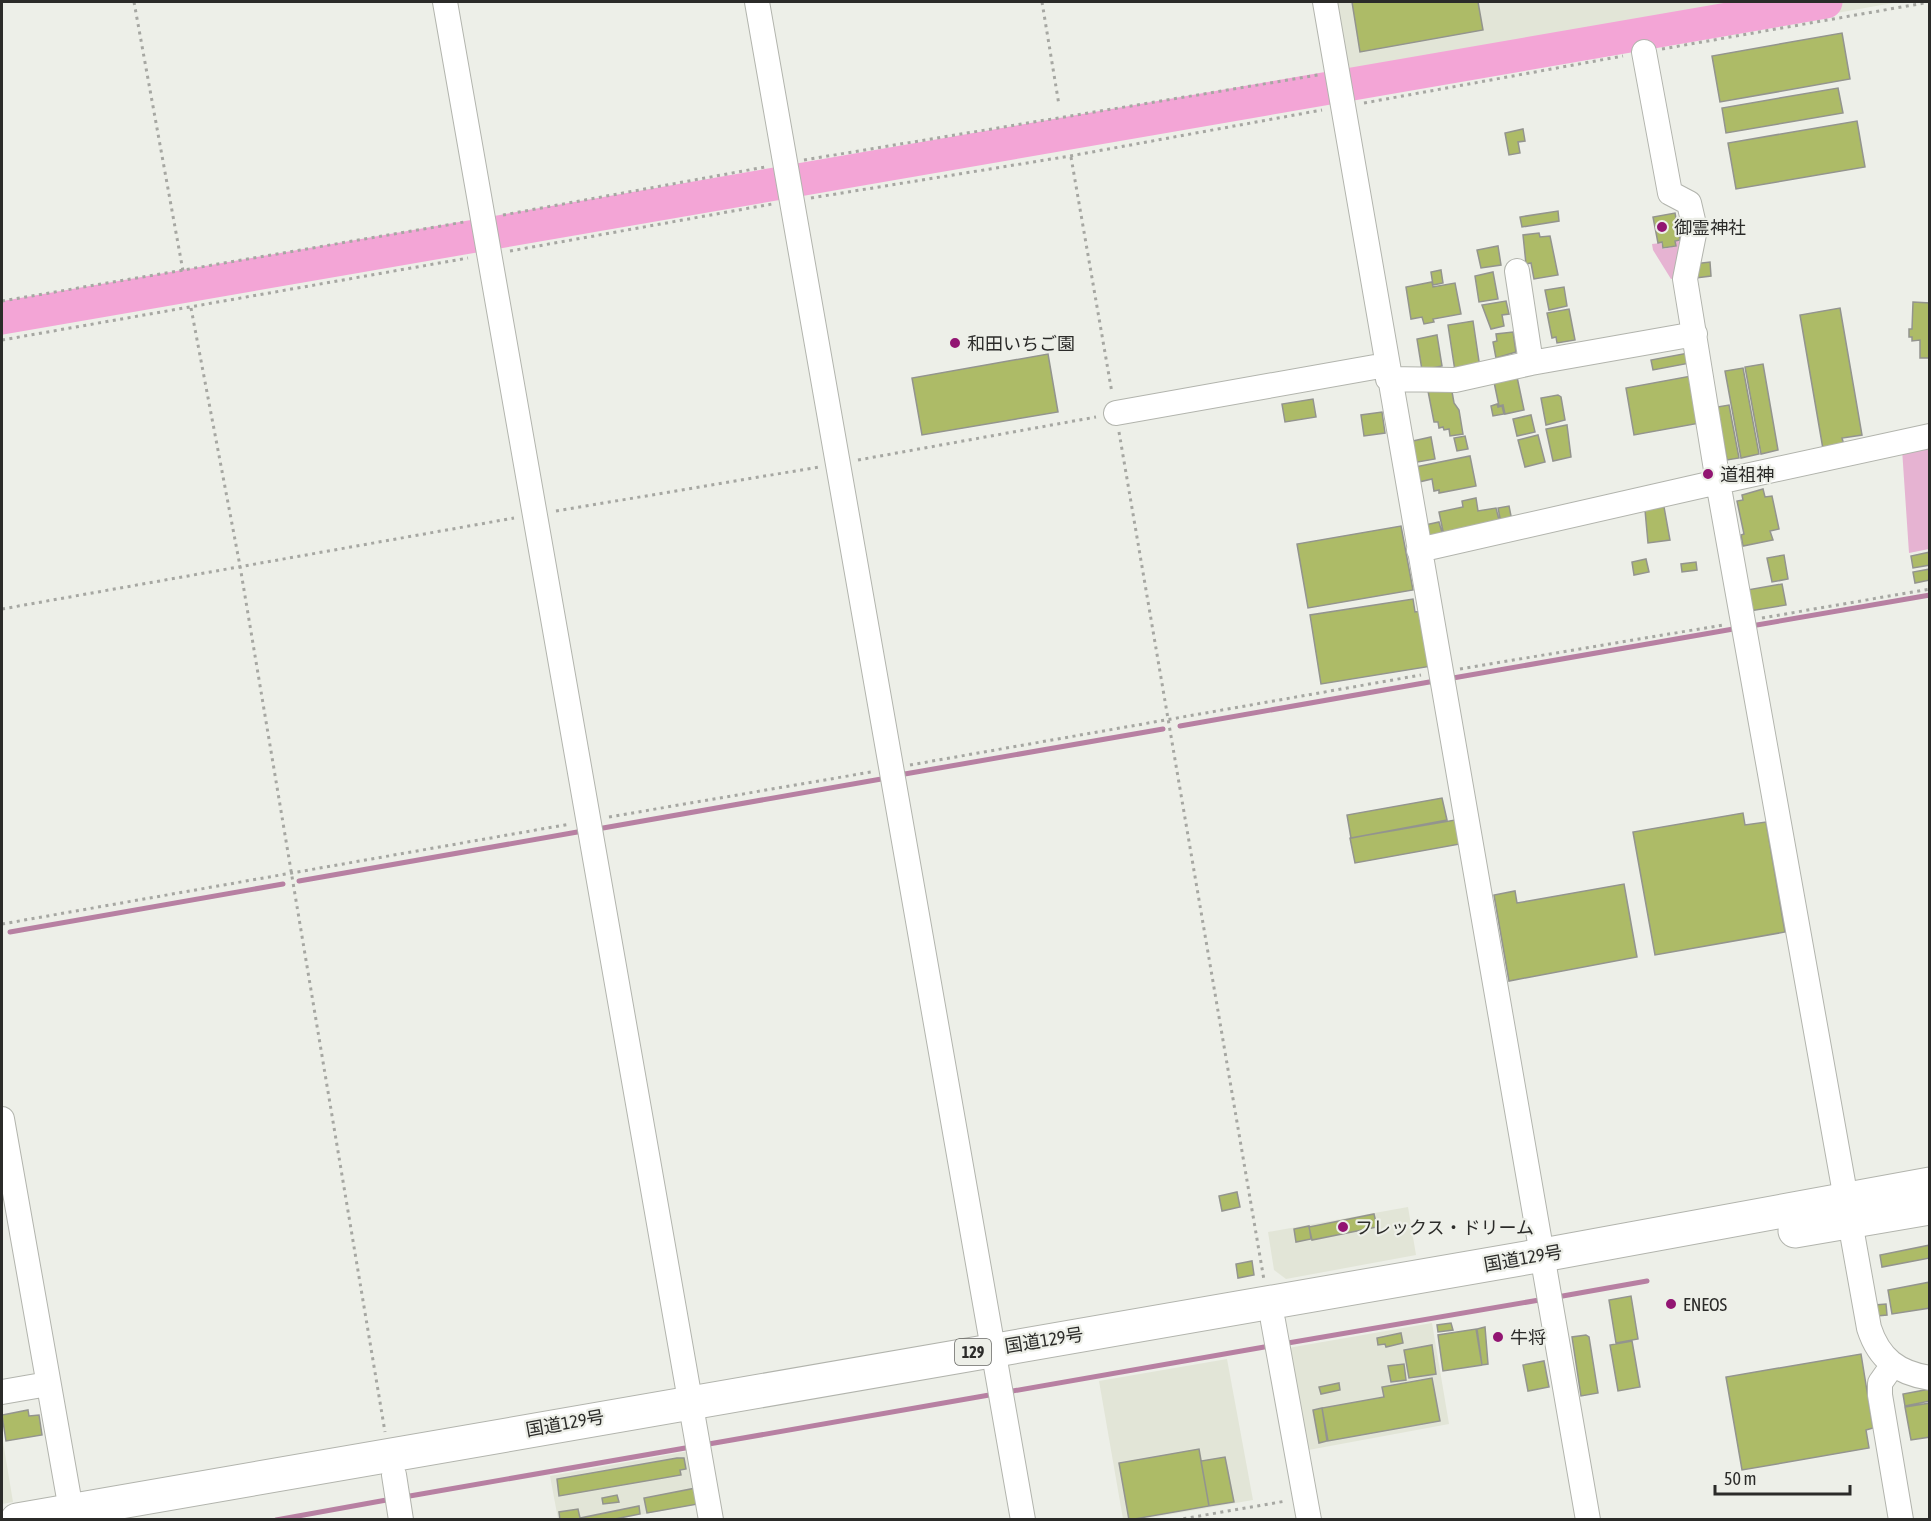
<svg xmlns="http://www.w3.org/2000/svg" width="1931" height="1521" viewBox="0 0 1931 1521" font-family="'Asap Condensed','Noto Sans JP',sans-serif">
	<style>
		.built { fill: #e2e5d7 }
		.green { fill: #e6b3d2 }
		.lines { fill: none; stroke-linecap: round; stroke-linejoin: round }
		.stream { stroke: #b780a2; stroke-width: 5 }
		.river { stroke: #f3a5d6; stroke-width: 33 }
		.building { fill: #adbb67; stroke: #93948e; stroke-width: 1.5 }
		.minor-casing { stroke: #b2b4ad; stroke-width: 26 }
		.highway-casing { stroke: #b2b4ad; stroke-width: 35 }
		.path { stroke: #a6a7a2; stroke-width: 3; stroke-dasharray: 3 4.5; stroke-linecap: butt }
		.minor { stroke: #fff; stroke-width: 24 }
		.highway { stroke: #fff; stroke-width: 33 }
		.poi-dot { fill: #921572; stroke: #edefe8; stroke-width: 2 }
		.labels { text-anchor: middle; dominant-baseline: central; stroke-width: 4.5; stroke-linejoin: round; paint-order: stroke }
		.shield { fill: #edefe8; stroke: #656662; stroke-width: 1.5 }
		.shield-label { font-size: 16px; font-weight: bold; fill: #2b2b29 }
		.poi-label { font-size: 18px; fill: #2b2b29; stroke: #edefe8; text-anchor: start }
		.street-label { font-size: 18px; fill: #2b2b29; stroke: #edefe8 }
	</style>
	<rect width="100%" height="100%" fill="#edefe8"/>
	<path class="built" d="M1331,2H1899L1348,99Z
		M1408,1207L1416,1255L1286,1279L1274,1270L1268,1232Z
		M1432,1323L1449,1424L1303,1451L1288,1348Z
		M1227,1359L1253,1500L1144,1519H1123L1099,1381Z
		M2,1436L13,1502L2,1504Z
		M695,1450L704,1503L618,1519H558L550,1476Z"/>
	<path class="green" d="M1687,222L1677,277L1671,279L1653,250L1652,244L1661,243L1663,249L1676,246V241L1680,240L1678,223Z
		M1929,443V549L1909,553L1902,449Z"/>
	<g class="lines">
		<path class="stream" d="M1751,626L1930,595
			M1453,678L1739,628
			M1180,726L1435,681
			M899,775L1163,729
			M603,828L887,778
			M299,881L583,831
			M10,932L283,884
			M1557,1297L1647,1281
			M1282,1344L1545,1299
			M1007,1392L1270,1346
			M703,1445L995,1394
			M404,1497L691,1447
			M276,1520L392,1499"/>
		<path class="river" d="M2,318L1826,2"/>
	</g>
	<path class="building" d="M1352,2H1478L1483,30L1360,52Z
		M1842,33L1850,79L1720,102L1712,56Z
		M1838,88L1843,113L1726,133L1722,108Z
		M1857,121L1865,167L1736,189L1728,143Z
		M1523,129L1525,141L1518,142L1520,153L1509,155L1505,133Z
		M1558,211L1559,221L1522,227L1520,217Z
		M1675,213L1680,240L1675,241L1676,246L1663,248L1662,242L1658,243L1653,217Z
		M1539,233L1540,237L1550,236L1558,275L1534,279L1531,263L1526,264L1523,235Z
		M1498,246L1501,265L1481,268L1477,250Z
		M1710,262L1711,276L1696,278L1694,264Z
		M1441,270L1443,283L1433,285L1431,272Z
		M1493,272L1498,299L1479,302L1475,276Z
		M1432,282L1433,287L1455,283L1461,314L1433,319L1434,322L1424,324L1422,317L1411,319L1406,287Z
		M1564,287L1567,306L1549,310L1545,290Z
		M1506,301L1509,314L1502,315L1504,326L1491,329L1482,305Z
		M1913,302L1930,303V358H1920V340L1912,341V337H1909V329H1912Z
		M1840,308L1862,435L1842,438L1844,445L1823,449L1800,315Z
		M1569,309L1575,340L1557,343L1556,337L1552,338L1547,313Z
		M1473,321L1480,368L1455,371L1448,325Z
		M1513,332L1516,352L1496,358L1493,342L1497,341L1496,334Z
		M1437,335L1442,366L1422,370L1417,339Z
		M1688,353L1690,363L1653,370L1651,360Z
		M1048,354L1058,412L922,435L912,378Z
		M1763,364L1778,450L1761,454L1745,367Z
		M1743,368L1759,454L1741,458L1725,371Z
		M1691,376L1700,423L1634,435L1626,388Z
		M1517,377L1524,410L1505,414L1503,405L1499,406L1494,382Z
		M1451,386L1454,403L1459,410L1463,434L1450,436L1449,429L1444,430L1443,427L1439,428L1438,422H1434L1428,391Z
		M1558,395L1561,397L1565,420L1546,425L1541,398Z
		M1313,399L1316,417L1285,422L1282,404Z
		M1497,404L1498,407L1502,406L1504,414L1493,416L1491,406Z
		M1729,405L1739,458L1727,460L1717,407Z
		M1382,412L1385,433L1364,436L1361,415Z
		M1531,415L1535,432L1517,436L1513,419Z
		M1567,425L1571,457L1553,461L1546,429Z
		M1538,435L1545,462L1525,467L1518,440Z
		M1465,436L1468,449L1457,451L1454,438Z
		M1431,437L1435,459L1412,463L1408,442Z
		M1470,456L1476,486L1439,493V490L1434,491L1432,479L1419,482L1415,467Z
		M1763,489L1765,497L1772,496L1779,529L1770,531L1773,540L1743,546L1741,535L1744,534L1737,501L1743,500L1742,495Z
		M1476,498L1478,511L1496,508L1500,524L1444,536L1439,512L1463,507L1462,501Z
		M1509,506L1512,521L1501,523L1498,508Z
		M1664,507L1670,540L1648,543L1645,510Z
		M1439,522L1443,536L1428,540L1425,525Z
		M1401,526L1413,590L1308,608L1297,544Z
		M1930,552V565L1913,568L1911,556Z
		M1784,555L1788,579L1772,582L1767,558Z
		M1646,559L1649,572L1634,575L1632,562Z
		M1696,562L1697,570L1682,572L1681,564Z
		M1930,569V580L1915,583L1913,572Z
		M1782,584L1786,605L1750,611L1747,590Z
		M1413,599L1415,612L1423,611L1432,666L1321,684L1310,615Z
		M1442,798L1447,820L1351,838L1347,815Z
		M1743,813L1745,825L1766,822L1785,932L1655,955L1633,832Z
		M1455,820L1460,844L1355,863L1350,838Z
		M1624,884L1637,957L1509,981L1494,895L1515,891L1517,903Z
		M1237,1192L1240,1207L1222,1211L1219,1196Z
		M1374,1214L1377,1227L1312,1240L1309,1227Z
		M1309,1226L1311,1239L1296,1242L1294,1229Z
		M1930,1245V1258L1882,1267L1880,1255Z
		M1252,1261L1254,1275L1238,1278L1236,1264Z
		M1930,1282V1308L1892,1314L1888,1290Z
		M1631,1296L1638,1339L1616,1343L1609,1300Z
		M1886,1304L1887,1315L1877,1316L1875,1305Z
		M1451,1323L1453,1330L1438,1332L1437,1325Z
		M1485,1327L1488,1364L1482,1365L1477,1329Z
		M1476,1329L1482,1365L1443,1371L1438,1335Z
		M1401,1333L1403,1343L1386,1347L1385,1344L1378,1345L1377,1338Z
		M1586,1335L1589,1337L1598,1393L1581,1396L1572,1337Z
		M1632,1341L1640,1387L1618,1391L1610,1345Z
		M1432,1345L1436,1374L1409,1378L1404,1350Z
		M1861,1354L1873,1428L1866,1430L1869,1448L1742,1470L1726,1377Z
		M1544,1361L1549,1387L1528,1391L1523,1365Z
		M1404,1364L1406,1380L1391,1382L1388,1366Z
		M1432,1378L1440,1421L1328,1441L1322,1408L1384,1397L1382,1387Z
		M1339,1383L1340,1390L1321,1394L1319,1387Z
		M1930,1389V1401L1905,1406L1903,1394Z
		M1930,1403V1437L1911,1440L1905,1407Z
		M1322,1408L1327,1441L1319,1443L1313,1410Z
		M28,1410L29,1416L39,1415L42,1435L6,1441L2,1415Z
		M1199,1449L1209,1506L1129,1520L1119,1463Z
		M1225,1457L1234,1502L1209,1506L1201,1461Z
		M677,1458H684L686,1469L680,1470L681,1475L559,1496L557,1479Z
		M696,1488L698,1504L647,1513L644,1498Z
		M617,1495L619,1502L603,1504L602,1498Z
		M639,1506L640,1514L610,1520H560L559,1512L578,1509L580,1518Z"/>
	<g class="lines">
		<g class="minor-casing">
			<path id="minor" d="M445,2L711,1520
				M757,2L1023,1520
				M1325,2L1588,1520
				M1644,52L1670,193L1689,203L1695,229L1685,279L1718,482L1930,436
				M1517,271L1531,363
				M1388,379L1455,380L1531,363L1695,334
				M1116,413L1386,365
				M1419,550L1718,482L1869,1328C1879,1359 1898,1373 1930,1378
				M2,1119L71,1510
				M1273,1321L1309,1520
				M1892,1366L1880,1383V1395L1901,1520
				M2,1392L48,1384
				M394,1475L401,1520"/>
		</g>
		<g class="highway-casing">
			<path id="highway" d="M1795,1231L1930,1208
				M17,1520L1543,1255L1930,1184"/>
		</g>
		<path class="path" d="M134,2L183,271
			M1042,2L1059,105
			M1662,49L1930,2
			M1364,103L1623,56
			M1071,157L1112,393
			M804,160L1318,75
			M811,198L1070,156L1322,110
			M503,215L765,167
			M510,251L772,204
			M2,301L464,222
			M191,308L240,566L385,1432
			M2,340L468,258
			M1119,432L1264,1280
			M858,460L1096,417
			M556,511L819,467
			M2,609L514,518
			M1762,618L1930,589
			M1460,669L1723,625
			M910,765L1421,675
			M609,817L871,772
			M2,924L570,824
			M1176,1520L1286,1501"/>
		<use href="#minor" class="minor"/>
		<use href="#highway" class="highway"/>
	</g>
	<g class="poi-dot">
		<circle cx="1662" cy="227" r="6"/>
		<circle cx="955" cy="343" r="6"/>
		<circle cx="1708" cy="474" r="6"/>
		<circle cx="1343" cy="1227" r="6"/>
		<circle cx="1671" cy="1304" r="6"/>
		<circle cx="1498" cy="1337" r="6"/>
	</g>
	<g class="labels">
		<rect class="shield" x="955" y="1339" width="36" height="26" rx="4.5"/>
		<g class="shield-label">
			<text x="973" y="1352">129</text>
		</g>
		<g class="poi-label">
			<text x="1674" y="227">御霊神社</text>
			<text x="967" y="343">和田いちご園</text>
			<text x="1720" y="474">道祖神</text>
			<text x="1355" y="1227">フレックス・ドリーム</text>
			<text x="1683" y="1304">ENEOS</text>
			<text x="1510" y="1337">牛将</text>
		</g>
		<g class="street-label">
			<text transform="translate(1523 1258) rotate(-10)">国道129号</text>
			<text transform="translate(1044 1340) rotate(-9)">国道129号</text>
			<text transform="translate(565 1423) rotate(-10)">国道129号</text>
		</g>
	</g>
	<rect width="1931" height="1521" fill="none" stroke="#2b2b29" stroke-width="6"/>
	<path d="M1715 1485v9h135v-9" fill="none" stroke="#2b2b29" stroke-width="3"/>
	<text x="1724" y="1485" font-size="18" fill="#2b2b29" stroke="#edefe8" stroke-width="4.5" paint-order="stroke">50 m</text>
</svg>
